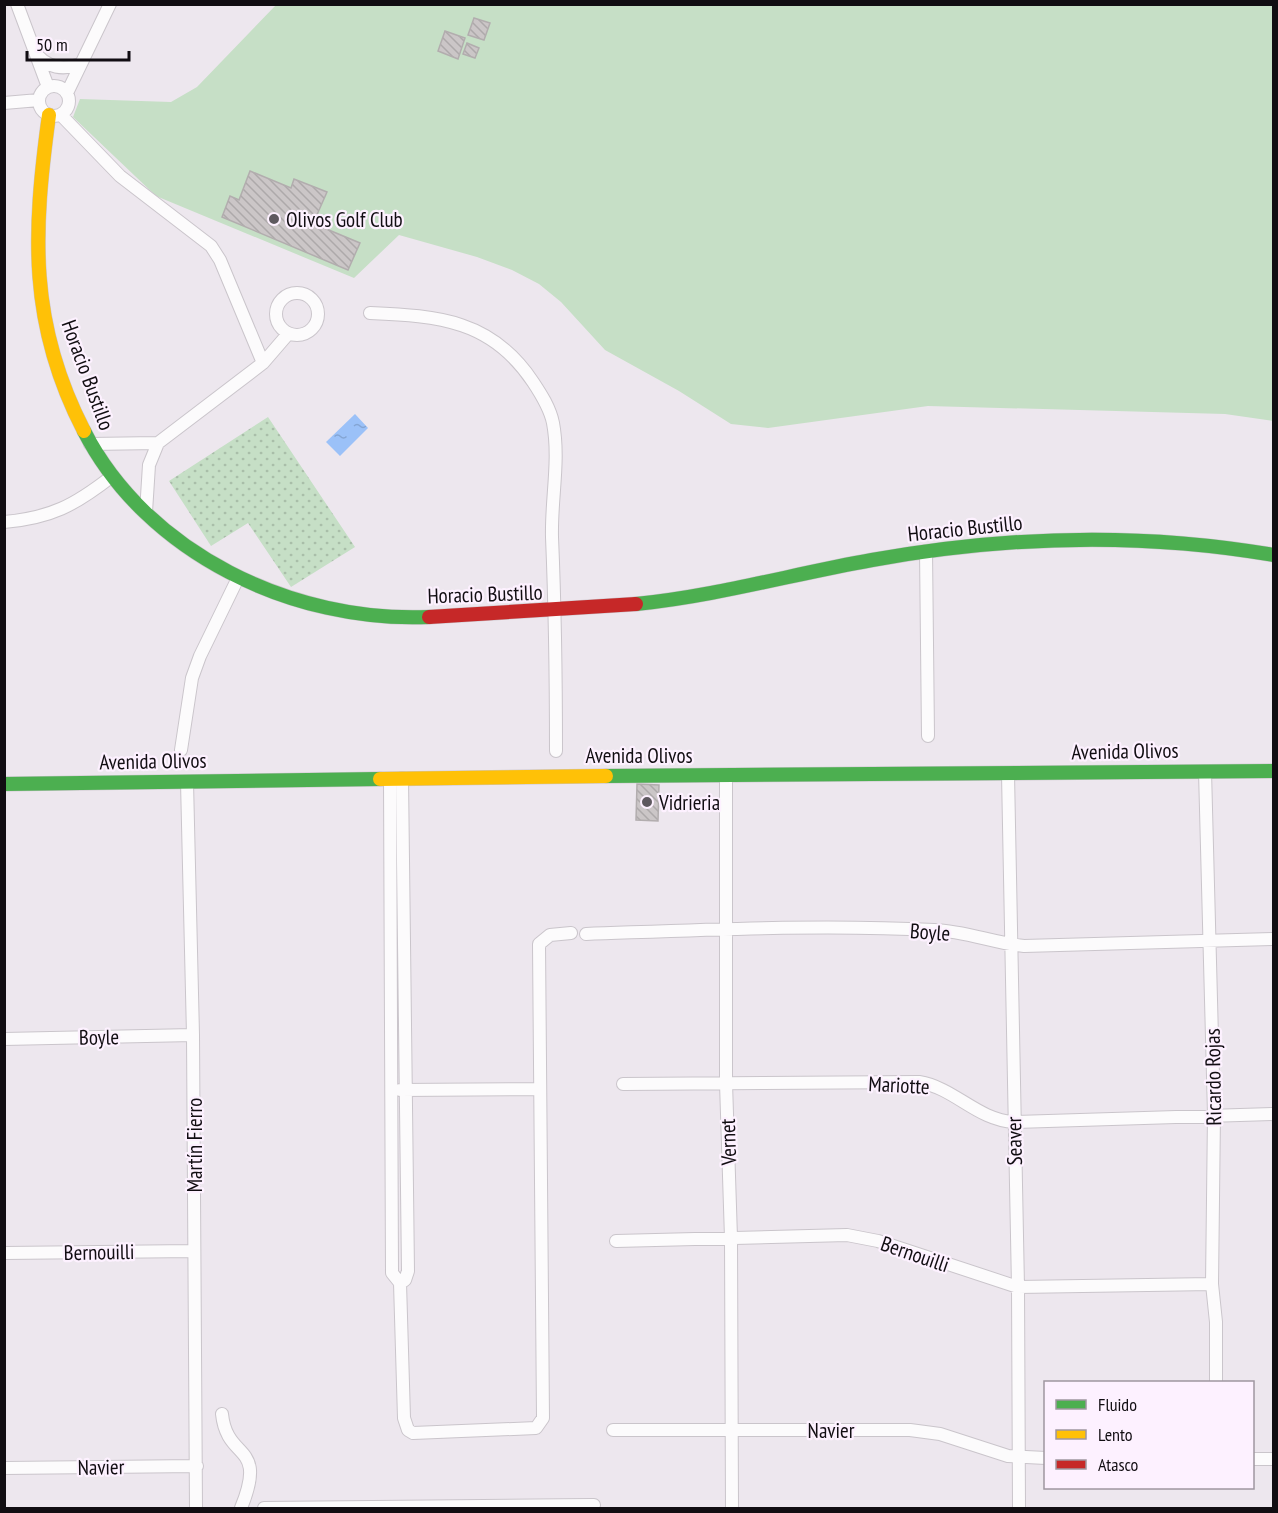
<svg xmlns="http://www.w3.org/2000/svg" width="1278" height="1513" viewBox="0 0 1278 1513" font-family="'PT Sans Narrow',sans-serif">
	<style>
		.green { fill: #c6dfc6 }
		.park { fill: url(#park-dots) }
		.water { fill: url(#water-ripples) }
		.building { fill: url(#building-back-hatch); stroke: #b2adae; stroke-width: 1.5 }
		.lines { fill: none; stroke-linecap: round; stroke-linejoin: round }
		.street-casing { stroke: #cac5cb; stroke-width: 14 }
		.fast-casing { stroke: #cac5cb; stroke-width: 15 }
		.slow-casing { stroke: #cac5cb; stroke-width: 15 }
		.jam-casing { stroke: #cac5cb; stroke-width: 15 }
		.street { stroke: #fcfbfc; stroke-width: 12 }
		.fast { stroke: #4caf50; stroke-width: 14 }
		.slow { stroke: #ffc107; stroke-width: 14 }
		.jam { stroke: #c62828; stroke-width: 14 }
		.poi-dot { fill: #5e595f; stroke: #fdf1ff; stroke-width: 2 }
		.labels { text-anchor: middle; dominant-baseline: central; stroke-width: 4.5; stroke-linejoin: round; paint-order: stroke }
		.poi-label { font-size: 21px; fill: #110d12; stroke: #fdf1ff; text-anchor: start }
		.street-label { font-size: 21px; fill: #110d12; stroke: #fdf1ff }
	</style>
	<defs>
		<pattern id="park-dots" width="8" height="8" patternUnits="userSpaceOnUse" patternTransform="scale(1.5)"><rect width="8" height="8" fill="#c6dfc6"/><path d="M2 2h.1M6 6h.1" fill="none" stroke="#a9bea9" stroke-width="1.8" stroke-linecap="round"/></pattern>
		<pattern id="water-ripples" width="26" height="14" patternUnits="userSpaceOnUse" patternTransform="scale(1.5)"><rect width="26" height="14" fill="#9bc1f8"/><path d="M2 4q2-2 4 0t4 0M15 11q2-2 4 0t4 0" fill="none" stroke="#84a5d4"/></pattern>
		<pattern id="building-back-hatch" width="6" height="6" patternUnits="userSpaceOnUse" patternTransform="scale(1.5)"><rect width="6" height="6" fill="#cbc6c7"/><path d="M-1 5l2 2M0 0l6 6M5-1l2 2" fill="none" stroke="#ada9aa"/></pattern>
	</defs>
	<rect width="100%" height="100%" fill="#ede7ee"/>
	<path class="green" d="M276,5H1273V421L1225,414L928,406L768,428L731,424L679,391L605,350L561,302L539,284L512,270L477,257L399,235L354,278L156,196L73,117L80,99L171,102L197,87Z"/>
	<path class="park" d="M268,417L355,547L291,587L248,523L211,546L169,481Z"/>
	<path class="water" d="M355,414L368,428L340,456L326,442Z"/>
	<path class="building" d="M474,18L490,23L484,40L468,35Z
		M445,31L465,38L458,59L438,51Z
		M467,43L479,48L475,58L463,54Z
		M250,171L291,188L294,179L327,192L316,217L327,221L324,228L360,243L348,270L222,217L230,196L239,200Z
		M637,784L659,785L658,821L636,820Z"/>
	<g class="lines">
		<g class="street-casing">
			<path id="street" d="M17,4L48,87
				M37,55C49,68 64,70 80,64
				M39 101a15 15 0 1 1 30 0a15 15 0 1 1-30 0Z
				M67,93L110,4
				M4,103L39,100
				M61,115L120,176L211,246L220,260L263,363
				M276 314a21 21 0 1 1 42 0a21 21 0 1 1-42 0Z
				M370,313C439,316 492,320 533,382C541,394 550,408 553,423C560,460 551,499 552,537C555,608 556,679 556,751
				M90,444L158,443
				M146,512L149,465L158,443L263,363L288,334
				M4,522C51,518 75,505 111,477
				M926,551L928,736
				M181,750L192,678L200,656L238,578
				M1205,771L1214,1114L1212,1284L1216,1322V1382
				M1008,774L1018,1287L1019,1508
				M726,776V1083L731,1238L732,1508
				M390,779L392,1273L400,1283L405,1280L408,1271L402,778
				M187,782L193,1035L196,1508
				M586,934C700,930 820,924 934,930C965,931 994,943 1024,946L1274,939
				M4,1039L193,1035
				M623,1084L919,1082C955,1088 977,1120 1014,1122L1274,1114
				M400,1090L540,1089
				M616,1241L847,1235L878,1241L1018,1287L1212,1284
				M4,1253L194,1251
				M400,1283L404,1418L408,1430L413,1433L536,1428L543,1418L539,944L550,935L571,933
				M222,1414C227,1462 268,1442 241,1508
				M613,1430H910L940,1434L1008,1456L1046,1458
				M1252,1459H1274
				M4,1468L197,1466
				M264,1508L594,1505"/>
		</g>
		<g class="fast-casing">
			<path id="fast" d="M84,431C147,554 294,623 429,617
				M636,604C716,596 793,574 872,560C1005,536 1141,532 1274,555
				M606,776L1274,771
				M4,784L380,779"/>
		</g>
		<g class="slow-casing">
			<path id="slow" d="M49,115C33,232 28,323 84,431
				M380,779L606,776"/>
		</g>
		<g class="jam-casing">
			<path id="jam" d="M429,617L636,604"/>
		</g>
		<use href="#street" class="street"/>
		<use href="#fast" class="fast"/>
		<use href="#slow" class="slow"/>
		<use href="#jam" class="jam"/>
	</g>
	<g class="poi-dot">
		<circle cx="274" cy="219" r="6"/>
		<circle cx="647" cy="802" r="6"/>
	</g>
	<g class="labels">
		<g class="poi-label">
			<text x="286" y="219">Olivos Golf Club</text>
			<text x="659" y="802">Vidrieria</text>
		</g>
		<g class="street-label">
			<text transform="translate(88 375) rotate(70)">Horacio Bustillo</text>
			<text transform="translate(965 528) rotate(-6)">Horacio Bustillo</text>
			<text transform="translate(485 594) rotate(-2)">Horacio Bustillo</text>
			<text transform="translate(1125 751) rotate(-1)">Avenida Olivos</text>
			<text x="639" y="755">Avenida Olivos</text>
			<text transform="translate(153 761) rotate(-1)">Avenida Olivos</text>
			<text transform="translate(930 932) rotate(4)">Boyle</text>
			<text transform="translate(99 1037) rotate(-1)">Boyle</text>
			<text transform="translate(1213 1077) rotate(-91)">Ricardo Rojas</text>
			<text transform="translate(899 1085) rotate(3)">Mariotte</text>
			<text transform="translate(1014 1141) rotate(-91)">Seaver</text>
			<text transform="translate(728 1142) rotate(-92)">Vernet</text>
			<text transform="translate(194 1145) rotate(-90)">Martín Fierro</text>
			<text transform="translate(99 1252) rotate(-1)">Bernouilli</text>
			<text transform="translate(915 1254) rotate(19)">Bernouilli</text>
			<text x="831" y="1430">Navier</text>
			<text transform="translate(101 1467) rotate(-1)">Navier</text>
		</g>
	</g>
	<rect width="1278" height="1513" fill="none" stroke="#110d12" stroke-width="12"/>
	<rect x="1044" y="1381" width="210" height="108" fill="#fdf1ff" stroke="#9f96a0" stroke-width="1.5"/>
	<rect x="1056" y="1400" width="30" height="9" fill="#4caf50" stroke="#9f96a0" stroke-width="1.5"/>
	<text x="1098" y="1411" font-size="18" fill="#110d12">Fluido</text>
	<rect x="1056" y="1430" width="30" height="9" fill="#ffc107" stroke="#9f96a0" stroke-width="1.5"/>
	<text x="1098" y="1441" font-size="18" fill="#110d12">Lento</text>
	<rect x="1056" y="1460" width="30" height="9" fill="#c62828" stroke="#9f96a0" stroke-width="1.5"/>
	<text x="1098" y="1471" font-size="18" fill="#110d12">Atasco</text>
	<path d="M27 51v9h102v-9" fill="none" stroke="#110d12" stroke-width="3"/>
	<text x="36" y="51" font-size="18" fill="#110d12" stroke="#fdf1ff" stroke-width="4.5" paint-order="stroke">50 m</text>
</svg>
